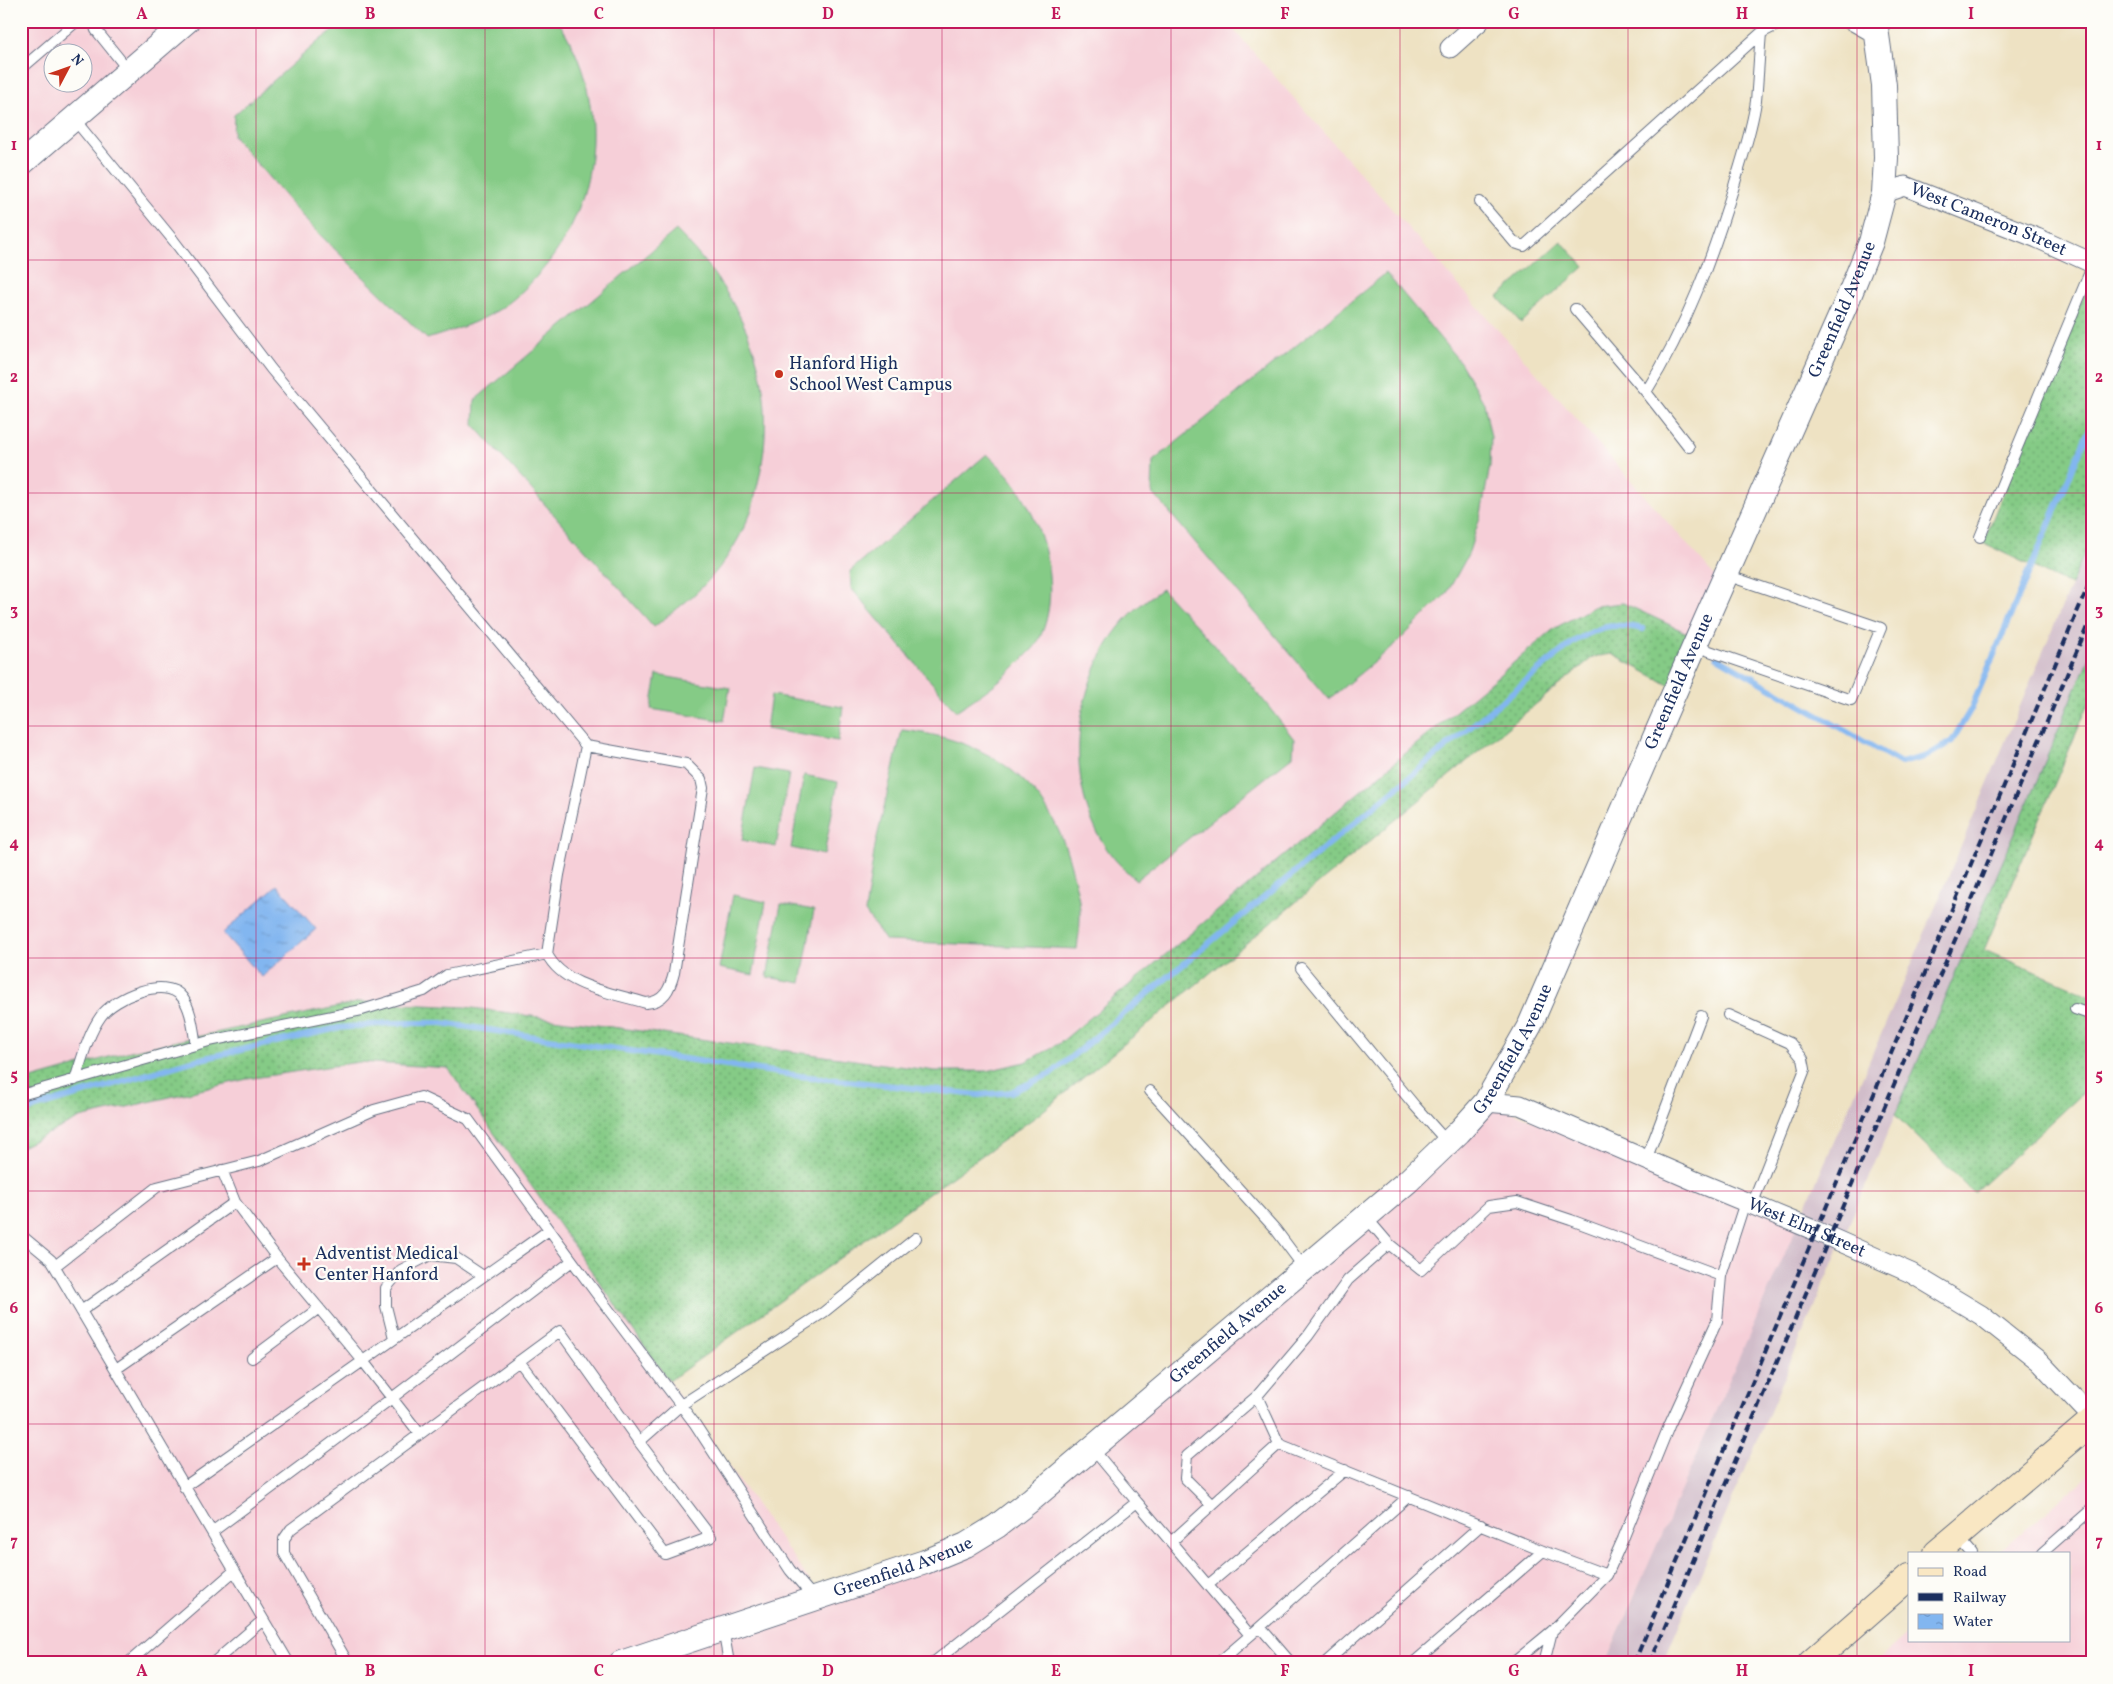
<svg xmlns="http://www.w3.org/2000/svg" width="2113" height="1684" viewBox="0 0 2113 1684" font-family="Vollkorn,serif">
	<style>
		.built { fill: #f6cfd8; fill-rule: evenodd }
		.industrial { fill: #d1bdca }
		.grass { fill: url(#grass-dots); stroke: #507d72 }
		.pitch { fill: #85cb86; stroke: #507d72 }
		.water { fill: url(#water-ripples); stroke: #4e72a7 }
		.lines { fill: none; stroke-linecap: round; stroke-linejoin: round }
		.stream { stroke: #82b6f0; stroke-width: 6 }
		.service-casing { stroke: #656e81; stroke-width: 12 }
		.minor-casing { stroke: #656e81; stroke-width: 21 }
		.tertiary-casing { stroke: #656e81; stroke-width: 26 }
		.secondary-casing { stroke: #656e81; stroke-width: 28 }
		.service { stroke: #fff; stroke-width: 10 }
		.minor { stroke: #fff; stroke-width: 19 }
		.tertiary { stroke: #fff; stroke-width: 24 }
		.secondary { stroke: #f9e7c3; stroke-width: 26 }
		.rail { stroke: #1b2f5e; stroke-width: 4; stroke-dasharray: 8 4; stroke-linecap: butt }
		.grid { fill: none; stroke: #c2185b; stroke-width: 1; stroke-opacity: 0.55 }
		.poi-dot { fill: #c8321e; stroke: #fdfcf7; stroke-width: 2 }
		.labels { text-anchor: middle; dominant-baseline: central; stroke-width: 4.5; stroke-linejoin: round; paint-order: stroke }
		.street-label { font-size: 18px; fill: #1b2f5e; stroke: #fdfcf7 }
		.poi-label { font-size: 18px; fill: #1b2f5e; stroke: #fdfcf7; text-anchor: start }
		.neatline { fill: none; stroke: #c2185b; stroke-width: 2 }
		.grid-label { font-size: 16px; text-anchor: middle; font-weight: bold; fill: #c2185b }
	</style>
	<defs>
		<pattern id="grass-dots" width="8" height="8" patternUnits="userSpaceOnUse" patternTransform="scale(1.25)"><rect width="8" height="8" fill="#85cb86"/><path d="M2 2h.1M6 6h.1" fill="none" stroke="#6ca571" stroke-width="1.8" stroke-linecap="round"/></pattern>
		<pattern id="water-ripples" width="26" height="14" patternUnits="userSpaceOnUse" patternTransform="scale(1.25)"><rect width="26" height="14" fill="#82b6f0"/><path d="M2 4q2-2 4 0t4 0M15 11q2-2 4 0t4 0" fill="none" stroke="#6a94c6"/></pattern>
	</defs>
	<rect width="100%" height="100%" fill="#fdfcf7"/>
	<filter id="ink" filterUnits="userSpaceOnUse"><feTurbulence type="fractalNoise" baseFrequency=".02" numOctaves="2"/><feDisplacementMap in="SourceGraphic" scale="10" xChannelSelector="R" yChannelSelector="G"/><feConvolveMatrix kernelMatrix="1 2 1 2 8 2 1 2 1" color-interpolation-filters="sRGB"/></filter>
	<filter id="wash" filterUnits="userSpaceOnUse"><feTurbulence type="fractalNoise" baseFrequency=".0096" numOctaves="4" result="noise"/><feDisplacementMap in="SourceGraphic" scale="20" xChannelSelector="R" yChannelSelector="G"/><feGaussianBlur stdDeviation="1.12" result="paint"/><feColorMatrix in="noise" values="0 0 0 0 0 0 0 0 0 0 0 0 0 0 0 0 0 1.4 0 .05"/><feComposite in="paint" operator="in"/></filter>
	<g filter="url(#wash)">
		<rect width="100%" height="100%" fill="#eee2c3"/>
		<path class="built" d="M21,21H1226L1722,584L1698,638L1623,603L1060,1043L1025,1062L987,1071H935L465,1007L360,1002L130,1051L21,1082ZM52,52H82V82H52Z
			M359,1062L448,1068L821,1597L966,1545L1486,1102L1799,1224L1605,1663H21V1147L80,1118L247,1079Z
			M2092,1472V1663H1874L1909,1632V1640H2069V1553H1999Z"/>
		<path class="industrial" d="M2092,535V651L1663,1663H1605L1904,982Z"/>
		<path class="grass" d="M2092,275V535L2071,585L1983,543Z
			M1623,603L1698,638L1676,689L1612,654L1593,657L1038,1115L669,1381L448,1068L359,1062L247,1079L80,1118L21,1147V1082L130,1051L360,1002L465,1007L935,1071H987L1025,1062L1060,1043L1555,628L1595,606Z
			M2092,651V696L1984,950L2092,996V1084L1974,1193L1895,1115Z"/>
		<path class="pitch" d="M346,21H558C611,100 601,207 537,276C526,288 514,300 500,309C478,323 452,331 427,339L310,225L233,136L234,115L320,40Z
			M676,230C746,301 782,383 758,483C755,494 754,506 749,516C741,536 728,558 714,574C697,595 675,610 654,627L474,425L475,400Z
			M1561,241L1584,267L1521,323L1498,297Z
			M1386,273L1460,362L1484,403L1491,437L1490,466L1481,514L1468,555L1447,593L1397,643L1329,699L1152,492L1153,461Z
			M987,454C994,461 1002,468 1009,476C1043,518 1065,594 1037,643C1034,649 1028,653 1024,658C1004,679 981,695 956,711L851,588L850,571Z
			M1162,589L1249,682L1294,739L1293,756L1136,880C1126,871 1117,863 1109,852C1067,793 1071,707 1107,645C1120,622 1140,603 1162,589Z
			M657,675L730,688L724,721L651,709Z
			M771,695L843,707L838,741L766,729Z
			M902,730C987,739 1049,780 1071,866C1075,883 1081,901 1080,919C1080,929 1078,939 1077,949L886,941L865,912L875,846Z
			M755,768L789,774L776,847L742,840Z
			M804,775L838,782L824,855L791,848Z
			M733,895L766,902L753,975L719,968Z
			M781,904L814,910L801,983L767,977Z"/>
		<path class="water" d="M277,885L316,929L262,977L223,933Z"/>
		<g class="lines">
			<path class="stream" d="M1717,657L1901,763L1927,756L1952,741L1971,709L2092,423
				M21,1114L36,1107L192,1061L338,1028L390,1023H442L800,1076L979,1095L1011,1092L1052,1073L1573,642C1601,626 1611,622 1643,629"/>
		</g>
	</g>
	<g filter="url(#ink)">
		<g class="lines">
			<g class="service-casing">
				<path id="service" d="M93,21L96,30L129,71
					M1844,21L1876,39
					M21,69L77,21
					M74,119L174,241L271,369L586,746L686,764L701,779L703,788L674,973C670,989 664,1002 646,1003C614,993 563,987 547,954L559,875L586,746
					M1480,202L1515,243L1524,246L1761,33
					M1575,309L1646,392
					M1689,447L1646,392C1686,328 1712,258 1734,186C1742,158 1752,130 1756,101C1758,79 1759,56 1761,33L1785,21
					M1980,537L2092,267
					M1695,646L1851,700L1881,628L1726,575
					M1301,968L1415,1106L1448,1143
					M2075,1009L2092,1015
					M1728,1015L1790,1043L1803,1059L1805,1069L1752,1205
					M75,1080C82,1059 88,1034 101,1016C114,998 165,975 182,997C192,1010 193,1030 196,1045
					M1150,1091L1276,1230L1305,1269
					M21,1095L209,1041L362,1010L424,991L447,975L547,954
					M1646,1160L1701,1016
					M222,1170L235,1202L277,1258L363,1361L420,1434L560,1331L639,1442L681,1405L824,1312L916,1238
					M21,1235L51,1260L289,1663
					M1389,1244L1421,1270L1489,1206L1517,1202L1571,1220L1721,1276L1745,1202
					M55,1266L157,1187L259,1161L374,1110L421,1097L468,1119L596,1293L695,1424L790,1570L814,1598
					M81,1311L235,1202
					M394,1338L386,1306V1288L401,1270L430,1255L456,1258L483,1276
					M252,1358L319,1308
					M519,1361L665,1554L711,1537L639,1442
					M116,1369L277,1258
					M1279,1444L1543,1551L1607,1575
					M184,1487L549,1230
					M1137,1502L1250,1635
					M1212,1505L1185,1478L1187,1456L1257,1396
					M212,1532L392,1398L572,1261
					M1957,1537L1971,1553
					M1172,1541L1279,1444L1257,1396L1308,1336L1348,1280L1389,1244L1366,1217
					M2042,1553L2092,1509
					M1208,1585L1345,1470
					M1260,1627L1409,1496
					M723,1629L729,1663
					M128,1663L234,1571
					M213,1663L263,1620
					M348,1663L284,1553V1539L291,1529L420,1434
					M933,1663L1137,1502L1092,1448
					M1218,1663L1260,1627L1291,1663
					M1325,1663L1481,1525
					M1413,1663L1543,1551
					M1513,1663L1552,1631
					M1544,1663L1552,1631L1607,1575L1623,1539L1669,1426L1717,1321L1721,1276"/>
			</g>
			<g class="minor-casing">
				<g id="minor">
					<path d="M1450,48L1480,21"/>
					<path id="s1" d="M1884,193L1905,186L2037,238L2092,263"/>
					<path id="s2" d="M1486,1102L1520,1105L1695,1181L1816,1231L1911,1273L1981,1315L2039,1361L2092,1417"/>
				</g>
			</g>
			<g class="tertiary-casing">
				<g id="tertiary">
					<path d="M21,164L187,21"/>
					<path id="s3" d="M621,1663L925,1562L966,1545L997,1526L1032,1499L1408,1181L1459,1132L1486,1102L1530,1025L1698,638L1847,301L1871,242L1884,193L1886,158L1884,85L1875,21"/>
				</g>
			</g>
			<g class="secondary-casing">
				<path id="secondary" d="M1937,1553L2092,1421
					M1811,1663L1909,1577"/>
			</g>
			<use href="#service" class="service"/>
			<use href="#minor" class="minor"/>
			<use href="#tertiary" class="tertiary"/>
			<use href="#secondary" class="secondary"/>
			<path class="rail" d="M1634,1663L2092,577
				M1650,1663L2092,615"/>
		</g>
	</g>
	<path class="grid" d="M256,21V1663M485,21V1663M714,21V1663M942,21V1663M1171,21V1663M1400,21V1663M1628,21V1663M1857,21V1663M21,260H2092M21,493H2092M21,726H2092M21,958H2092M21,1191H2092M21,1424H2092"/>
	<g class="poi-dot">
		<circle cx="779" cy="374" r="5"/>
		<path d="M301.5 1256.5h5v5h5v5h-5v5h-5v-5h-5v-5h5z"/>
	</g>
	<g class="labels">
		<g class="street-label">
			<text stroke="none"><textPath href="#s1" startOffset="112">West Cameron Street</textPath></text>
			<text stroke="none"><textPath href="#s3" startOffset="1918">Greenfield Avenue</textPath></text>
			<text stroke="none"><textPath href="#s3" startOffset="1512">Greenfield Avenue</textPath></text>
			<text stroke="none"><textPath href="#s3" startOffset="1108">Greenfield Avenue</textPath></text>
			<text stroke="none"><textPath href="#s2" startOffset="346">West Elm Street</textPath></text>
			<text stroke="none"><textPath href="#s3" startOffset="702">Greenfield Avenue</textPath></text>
			<text stroke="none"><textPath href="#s3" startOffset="298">Greenfield Avenue</textPath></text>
		</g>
		<g class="poi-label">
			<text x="789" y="364">Hanford High<tspan x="789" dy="21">School West Campus</tspan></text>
			<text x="315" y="1254">Adventist Medical<tspan x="315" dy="21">Center Hanford</tspan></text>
		</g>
	</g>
	<rect width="2113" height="1684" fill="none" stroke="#fdfcf7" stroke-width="55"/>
	<rect x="1908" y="1552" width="162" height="90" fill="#fdfcf7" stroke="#a3aaba"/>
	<rect x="1918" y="1568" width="25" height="8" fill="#f9e7c3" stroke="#a3aaba"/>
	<text x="1953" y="1576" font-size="15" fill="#1b2f5e">Road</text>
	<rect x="1918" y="1593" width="25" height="8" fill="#1b2f5e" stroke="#a3aaba"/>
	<text x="1953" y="1602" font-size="15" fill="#1b2f5e">Railway</text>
	<rect x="1918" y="1614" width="25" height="15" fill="url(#water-ripples)" stroke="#a3aaba"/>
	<text x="1953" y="1626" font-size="15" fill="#1b2f5e">Water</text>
	<g transform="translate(68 68) rotate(49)"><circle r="24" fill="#fdfcf7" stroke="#a3aaba"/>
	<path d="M0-4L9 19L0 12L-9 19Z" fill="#c8321e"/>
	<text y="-8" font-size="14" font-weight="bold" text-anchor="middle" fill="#1b2f5e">N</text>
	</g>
	<rect x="28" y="28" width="2058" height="1628" class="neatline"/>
	<g class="grid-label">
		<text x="142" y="19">A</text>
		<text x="370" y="19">B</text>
		<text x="599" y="19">C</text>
		<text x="828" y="19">D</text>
		<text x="1056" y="19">E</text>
		<text x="1285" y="19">F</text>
		<text x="1514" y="19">G</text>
		<text x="1742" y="19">H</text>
		<text x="1971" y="19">I</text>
		<text x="14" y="150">1</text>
		<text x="2099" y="150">1</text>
		<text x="14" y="382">2</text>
		<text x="2099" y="382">2</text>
		<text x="14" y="615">3</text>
		<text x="2099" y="615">3</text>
		<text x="14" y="848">4</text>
		<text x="2099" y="848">4</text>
		<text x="14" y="1080">5</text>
		<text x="2099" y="1080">5</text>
		<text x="14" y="1313">6</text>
		<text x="2099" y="1313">6</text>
		<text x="14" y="1546">7</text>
		<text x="2099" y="1546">7</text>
		<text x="142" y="1676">A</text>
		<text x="370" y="1676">B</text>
		<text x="599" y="1676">C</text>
		<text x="828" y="1676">D</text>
		<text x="1056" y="1676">E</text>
		<text x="1285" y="1676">F</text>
		<text x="1514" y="1676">G</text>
		<text x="1742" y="1676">H</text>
		<text x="1971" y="1676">I</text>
	</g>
</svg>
